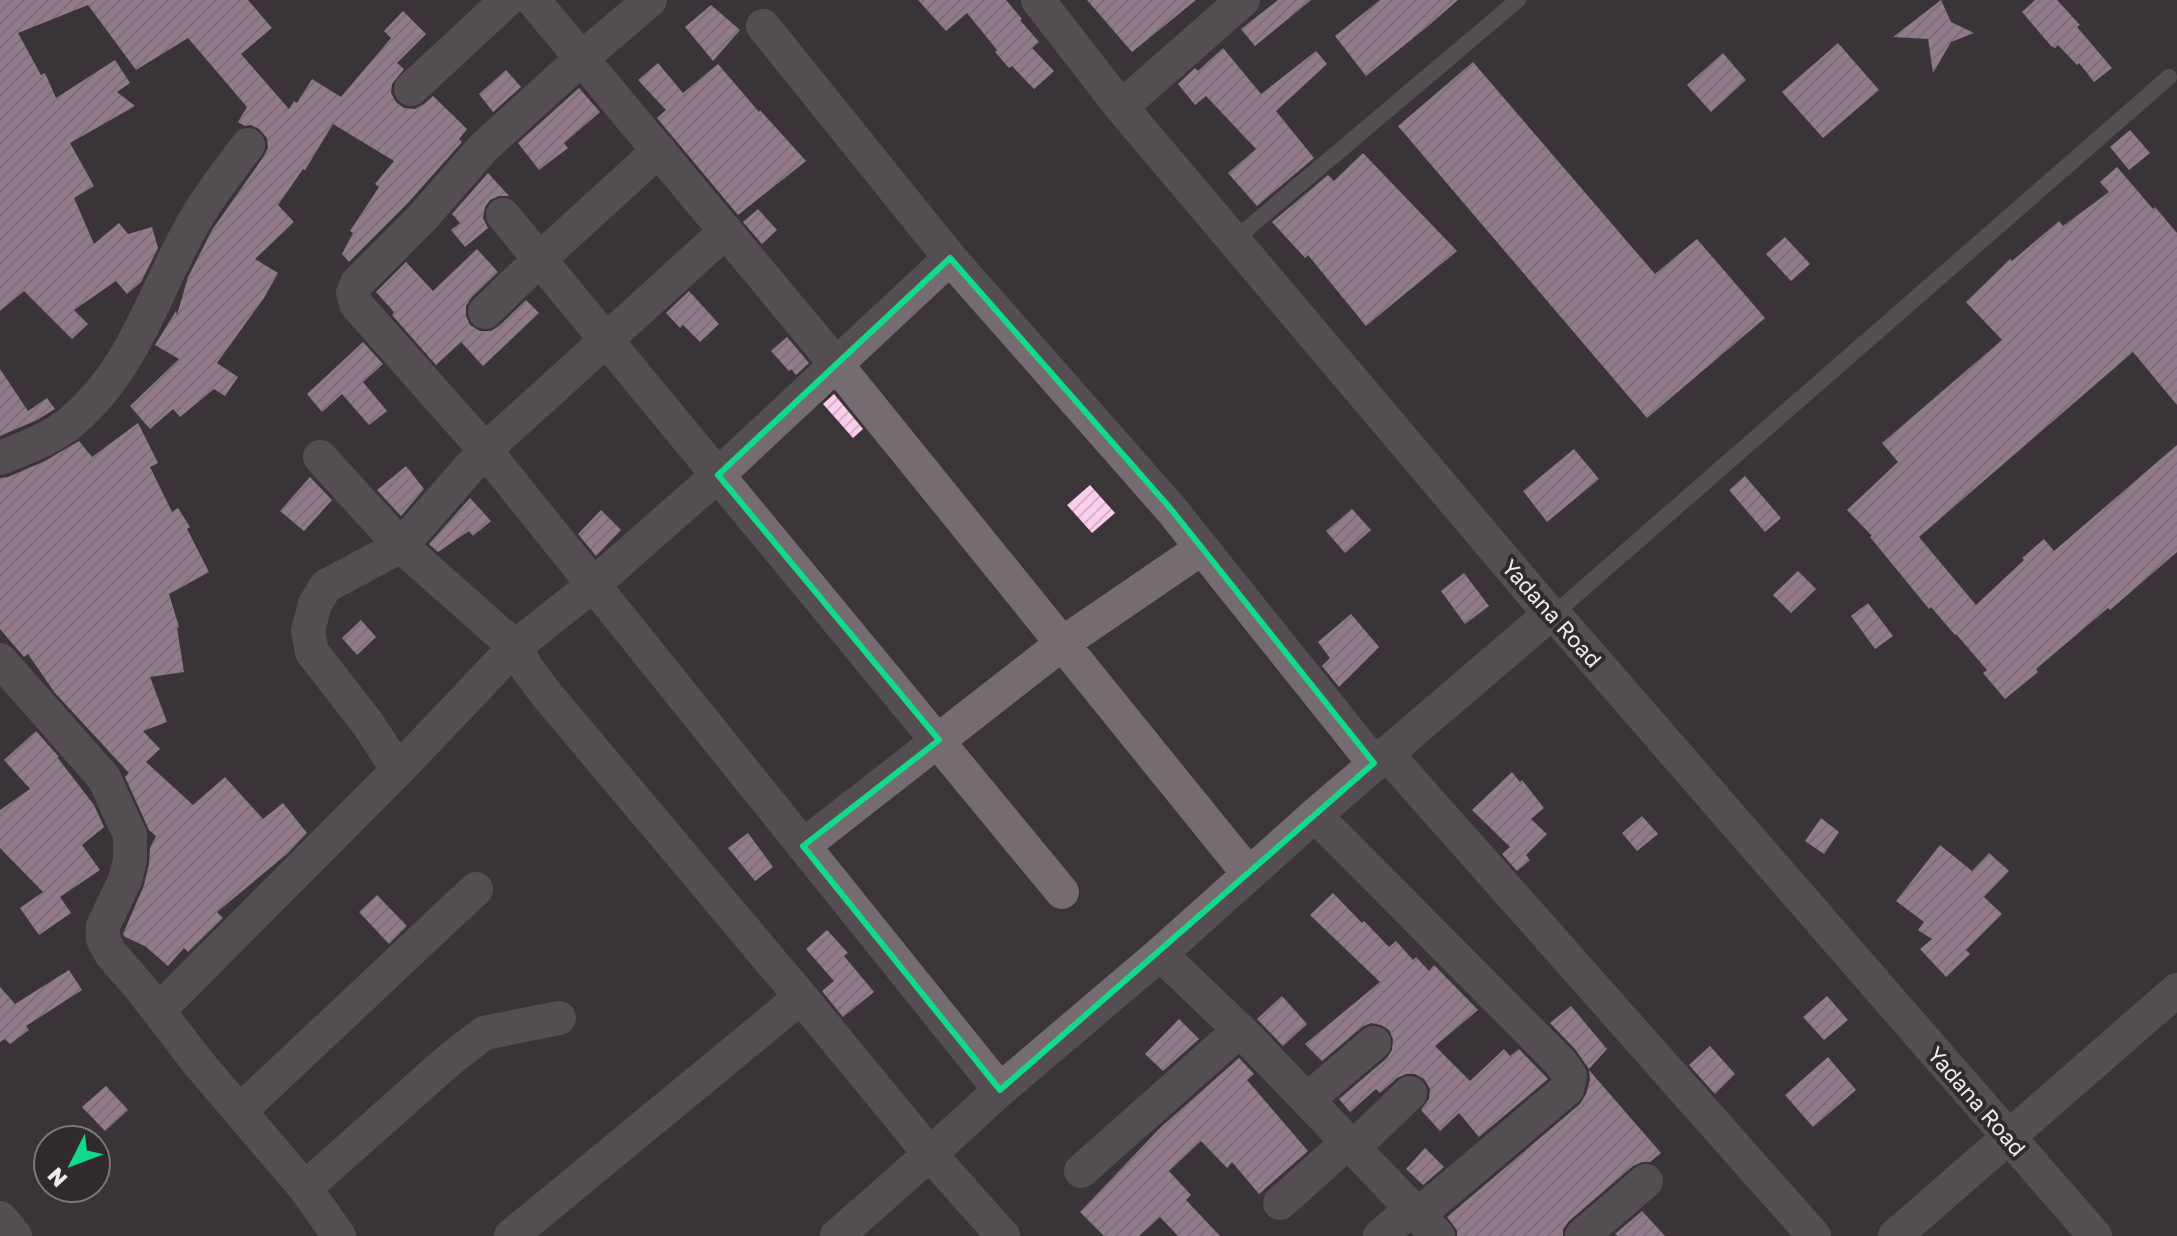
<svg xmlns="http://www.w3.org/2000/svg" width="2177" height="1236" viewBox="0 0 2177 1236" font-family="'Golos Text',sans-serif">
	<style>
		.building { fill: url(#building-hatch) }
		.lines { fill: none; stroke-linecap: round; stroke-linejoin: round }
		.service { stroke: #746c71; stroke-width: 16 }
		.minor { stroke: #746c71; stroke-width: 34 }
		.marked { fill: none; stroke: #13d98a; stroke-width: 6; stroke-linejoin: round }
		.labels { text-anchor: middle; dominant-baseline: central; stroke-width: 8; stroke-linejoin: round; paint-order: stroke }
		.street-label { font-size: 22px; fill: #ede9ec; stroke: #302a2e }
	</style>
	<defs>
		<pattern id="building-hatch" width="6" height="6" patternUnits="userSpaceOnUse" patternTransform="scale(2)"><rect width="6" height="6" fill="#faceec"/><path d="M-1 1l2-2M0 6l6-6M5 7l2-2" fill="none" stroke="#d6b3cb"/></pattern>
	</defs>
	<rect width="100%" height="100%" fill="#3b3438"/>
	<path class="building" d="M0,0H248L272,28L241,54L289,109L294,101L297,103L312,79L341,97L391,38L384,31L403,11L426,34L397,63L404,69L392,84L391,93L396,102L404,108L415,109L424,104L433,96L467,129L459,139L462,142L407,204L349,262L342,254L353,233L350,231L379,187L375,184L394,161L333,124L305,170L303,169L278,205L294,222L255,259L278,273L264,298L217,363L238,377L225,396L214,389L180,417L173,409L150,429L130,406L179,359L155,345L176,311L177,315L188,277L212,230L264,156L268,148L267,138L259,129L251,125L245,126L238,122L247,107L188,38L136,70L88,5L18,33L41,75L45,73L56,98L115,60L130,83L117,92L135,106L70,143L94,186L74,198L94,244L119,223L128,234L152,227L158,248L141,282L127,294L116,281L74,310L88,324L72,339L24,291L0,311Z
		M918,0H1006L1022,19L1020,20L1039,42L1032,48L1054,71L1034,89L1012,66L1009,68L995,52L997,50L967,13L946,31Z
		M1087,0H1196L1132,52Z
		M1278,0H1311L1255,46L1241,29Z
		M1380,0H1458L1427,27L1366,76L1335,36Z
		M1941,0L1951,22L1974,33L1951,42L1933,73L1928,39L1893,37Z
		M2035,0H2057L2080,25L2077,27L2112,68L2094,82L2079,63L2077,65L2058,45L2055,48L2051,46L2022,12Z
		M711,5L740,30L713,61L685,27Z
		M1838,43L1879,90L1823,138L1782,92Z
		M1223,48L1261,94L1316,51L1327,64L1276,111L1314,158L1257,206L1228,173L1256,149L1206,96L1195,105L1178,84L1195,68L1198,71Z
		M1723,53L1746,80L1711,112L1687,85Z
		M1473,62L1655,274L1697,239L1765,318L1647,418L1398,126Z
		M658,63L683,93L718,64L759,112L760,110L806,161L738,215L657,118L666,110L638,80Z
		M506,70L521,87L493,112L479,94Z
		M579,88L600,112L564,143L568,148L539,170L518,143Z
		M2130,130L2150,153L2129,170L2110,147Z
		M1363,153L1457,251L1366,326L1308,255L1305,258L1272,222L1328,175L1334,181Z
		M2117,167L2153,209L2155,207L2177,233V405L2133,352L1919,537L1976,605L2024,560L2022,558L2044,539L2054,551L2177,445V552L2110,610L2108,608L2036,669L2038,672L2005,699L1983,673L1987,670L1956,634L1955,635L1931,607L1929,609L1870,537L1872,536L1847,510L1898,462L1882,443L2002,340L1966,302L2010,259L2012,261L2059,221L2063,226L2109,192L2100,182Z
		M488,173L509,196H499L490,200L485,207L483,218L488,228L465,247L451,230L460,223L452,214Z
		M758,209L777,230L762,244L743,222Z
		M1785,237L1810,264L1791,281L1766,254Z
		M477,249L498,272L471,298L466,306V316L470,325L480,331H491L499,326L526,300L539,313L483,366L461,342L436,365L392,315L394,312L376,292L406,262L433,291Z
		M689,291L719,324L700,342L683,325L680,328L666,313Z
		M787,337L809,363L796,375L791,369L789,371L771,351Z
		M363,342L383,364L363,382L387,411L369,425L342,394L322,412L307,394Z
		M0,369L28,411L47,398L55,409L37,420L0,436Z
		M834,394L863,429L853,438L823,404Z
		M138,423L158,463L150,467L172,512L178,508L190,527L187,529L209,572L169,594L179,627L177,628L184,672L150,677L167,722L143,731L160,749L146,762L193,805L225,777L263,819L283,803L307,833L287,854L217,912L223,918L188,952L184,948L168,966L145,946L125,937L123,934L144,885L149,864L150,848L156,836L149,830L125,777L129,773L55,693L28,654L24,657L0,629V478L8,477L45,461L79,441L92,457Z
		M1574,449L1599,479L1547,522L1523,491Z
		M406,466L424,489L401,516L377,490Z
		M1745,476L1781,518L1765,532L1729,490Z
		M310,477L332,500L304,531L280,511Z
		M1090,485L1115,513L1092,533L1067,505Z
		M470,498L491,521L473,536L469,531L438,552L429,544Z
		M1352,509L1371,530L1345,553L1326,531Z
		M601,510L621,530L596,556L578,534Z
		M1798,571L1816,589L1791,613L1773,595Z
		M1464,573L1489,606L1465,624L1441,591Z
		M1868,603L1893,636L1875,649L1851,616Z
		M1351,614L1379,647L1339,687L1322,666L1330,658L1318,642Z
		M361,620L376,637L357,655L342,638Z
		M36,731L59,757H57L94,805L104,827L82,845L100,870L60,897L71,913L39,935L20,908L43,892L0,848V810L30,789L4,760Z
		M1512,772L1520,782L1522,780L1544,808L1531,819L1547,834L1526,855L1530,860L1517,871L1502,854L1510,847L1472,810Z
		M1642,816L1658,834L1637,851L1622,833Z
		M1821,818L1839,832L1824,854L1805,841Z
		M748,833L773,867L755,881L728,848Z
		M1940,845L1972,871L1989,853L2009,871L1984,897L2002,914L1966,950L1970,954L1946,977L1920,949L1932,939L1918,930L1924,922L1896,901Z
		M1333,893L1362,923L1364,921L1389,947L1396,941L1413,960L1416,957L1429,971L1434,965L1478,1010L1435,1046L1470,1081L1504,1049L1510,1056L1519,1049L1548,1079L1479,1137L1459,1113L1440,1131L1421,1110L1429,1099L1430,1089L1424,1079L1415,1074H1406L1397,1078L1380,1093L1376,1089L1350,1112L1339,1099L1387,1058L1392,1050L1393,1039L1389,1030L1381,1025L1371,1023L1362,1027L1322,1061L1305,1044L1380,982L1310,915Z
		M377,895L407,926L389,944L359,912Z
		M827,930L848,953L844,956L874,992L843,1017L822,991L834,981L806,949Z
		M69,970L82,990L26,1026L29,1030L10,1044L5,1039L0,1042V987L15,1004Z
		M1282,996L1307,1024L1283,1046L1257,1019Z
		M1827,996L1848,1020L1824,1040L1803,1017Z
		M1571,1006L1607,1049L1589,1069L1575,1049L1550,1023Z
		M1179,1019L1199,1039L1163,1071L1145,1054Z
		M1710,1046L1735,1074L1715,1094L1689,1065Z
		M1828,1057L1856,1090L1813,1127L1785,1095Z
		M1239,1058L1254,1074L1247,1080L1308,1151L1259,1194L1232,1162L1227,1168L1201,1141L1169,1171L1191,1195L1186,1200L1220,1236H1178L1160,1217L1139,1236H1104L1080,1212L1161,1127Z
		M1589,1070L1661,1153L1650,1162H1642L1633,1166L1569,1221L1563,1229V1236H1457V1230L1447,1217L1580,1104L1586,1094L1590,1080Z
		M106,1086L128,1110L105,1131L82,1107Z
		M1425,1148L1444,1167L1423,1185L1406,1169Z
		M1642,1211L1665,1236H1618L1615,1234Z"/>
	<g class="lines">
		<path class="service" d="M1234,240L1518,0
			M1554,614L2169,77"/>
		<path class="minor" d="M533,0L836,364L1248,873
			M650,0L583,57L483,148L422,218L357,283L353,293L356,304L485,450L1000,1090
			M1038,0L1121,107L1550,614H1554L2095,1236
			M763,26L950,258L1170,508L1374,763
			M411,89L507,0
			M1121,107L1243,0
			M503,215L1062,892
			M485,312L540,259L659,150
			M320,457L401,546L515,647L528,670L547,695L801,997L930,1154L1003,1236
			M0,458C24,448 51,439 71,422C136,368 154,290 195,220C210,194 230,169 248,145
			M0,660L104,778L130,835V860L125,880L103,926V939L111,954L139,986L200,1065L305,1188L339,1236
			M1386,753L1814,1236
			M398,770L368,724L312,652L308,630L315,604L326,586L401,546L485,450L726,231
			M1315,815L1561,1063L1570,1076L1567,1089L1418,1215
			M803,846L1063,643L1202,548
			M1160,954L1240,1030L1438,1236
			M158,1011L398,770L515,647L593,585L718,475L950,258
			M1307,1100L1374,1043
			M240,1111L476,889
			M1353,1148L1410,1093
			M1081,1171L1240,1030
			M305,1188L448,1061L484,1033L559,1018
			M1280,1203L1348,1142
			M0,1218L15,1236
			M511,1236L801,997
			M837,1236L930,1154L1000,1090L1160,954L1315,815L1550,614
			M1380,1236L1412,1209
			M1582,1236L1646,1181
			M1895,1236L2177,990"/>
	</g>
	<path d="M0 0H2177V1236H0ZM950,258L1170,508L1374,763L1000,1090L803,846L939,740L718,475Z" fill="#3b3438" fill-opacity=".55" fill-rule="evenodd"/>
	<path class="marked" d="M950,258L1170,508L1374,763L1000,1090L803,846L939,740L718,475Z"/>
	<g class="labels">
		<g class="street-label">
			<text transform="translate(1552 613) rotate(48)">Yadana Road</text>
			<text transform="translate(1977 1101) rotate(49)">Yadana Road</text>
		</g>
	</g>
	<g transform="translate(72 1164) rotate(228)"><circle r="38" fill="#302a2e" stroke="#7c767a" stroke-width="2"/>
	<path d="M0-6L14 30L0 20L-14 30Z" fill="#13d98a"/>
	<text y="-12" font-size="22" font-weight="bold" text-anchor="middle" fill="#ede9ec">N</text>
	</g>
</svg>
